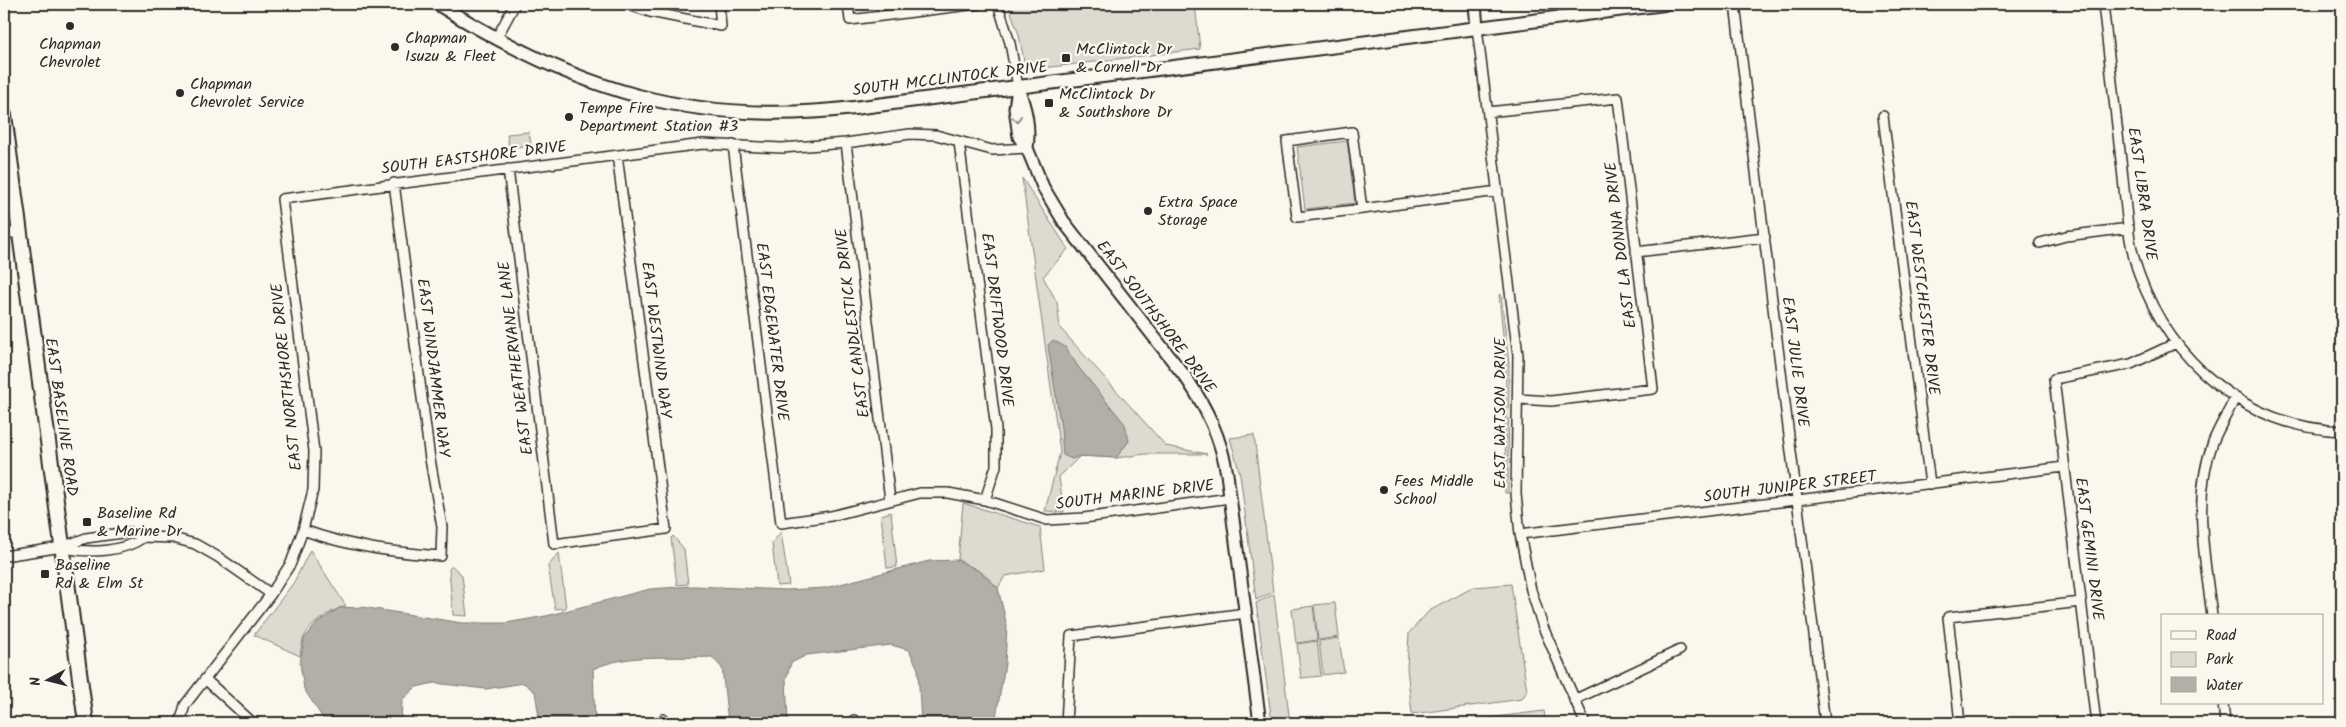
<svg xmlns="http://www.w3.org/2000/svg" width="2346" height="727" viewBox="0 0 2346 727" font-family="Kalam,sans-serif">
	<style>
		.green { fill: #dddad0; stroke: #84827e }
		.water { fill: #b1afa7; stroke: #7b7a75 }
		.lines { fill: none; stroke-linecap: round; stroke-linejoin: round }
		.minor-casing { stroke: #2b2b2b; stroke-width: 12 }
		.tertiary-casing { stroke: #2b2b2b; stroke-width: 15 }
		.secondary-casing { stroke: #2b2b2b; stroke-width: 16 }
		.primary-casing { stroke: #2b2b2b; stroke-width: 18 }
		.minor { stroke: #fbf7ec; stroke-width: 9 }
		.tertiary { stroke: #fbf7ec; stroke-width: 11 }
		.secondary { stroke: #fbf7ec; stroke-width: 12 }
		.primary { stroke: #fbf7ec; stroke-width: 14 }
		.oneway { stroke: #93918c }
		.poi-dot { fill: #2b2b2b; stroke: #fbf7ec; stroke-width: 2 }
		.labels { text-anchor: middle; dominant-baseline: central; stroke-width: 4.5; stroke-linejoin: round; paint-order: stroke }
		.poi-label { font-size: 16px; fill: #2b2b2b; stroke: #fbf7ec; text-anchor: start }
		.street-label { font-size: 16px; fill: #2b2b2b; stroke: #fbf7ec }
	</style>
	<rect width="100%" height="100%" fill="#fbf7ec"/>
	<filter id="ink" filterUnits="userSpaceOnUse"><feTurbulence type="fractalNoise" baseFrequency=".02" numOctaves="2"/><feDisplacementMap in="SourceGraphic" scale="10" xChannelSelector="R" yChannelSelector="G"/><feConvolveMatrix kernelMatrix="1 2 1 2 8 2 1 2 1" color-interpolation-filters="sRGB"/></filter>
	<g filter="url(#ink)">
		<path class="green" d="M1008,4H1195L1200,49L1035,69L1024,61L1019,35Z
			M529,132L531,145L509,148L507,134Z
			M1347,141L1355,203L1305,209L1297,147Z
			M1022,178L1068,249L1043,277L1057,302L1060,328L1166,446L1207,454H1145L1116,458L1080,456L1059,477L1064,512L1045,511L1060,452Z
			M1501,294L1509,364L1508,493H1505L1506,366L1499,295Z
			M1254,435L1273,592L1256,600L1240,474L1230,438Z
			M963,503L1040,527L1045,569L1005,576L998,588L981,572L958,560Z
			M891,512L897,567L887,568L881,515Z
			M781,532L789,585L777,586L772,543Z
			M673,536L684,549L688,584L677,585L671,538Z
			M310,550L346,606C331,610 308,624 303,640C301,645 301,651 300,656L254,635L294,582Z
			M559,553L566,608L555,609L548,566Z
			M452,566L462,575L467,616L453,615L449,569Z
			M1511,584L1527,691L1522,699L1412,714L1407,668L1409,633L1429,611L1474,587Z
			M1274,594L1290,723H1272L1256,603Z
			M1335,603L1339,637L1318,640L1314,605Z
			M1313,606L1317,640L1296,643L1292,609Z
			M1339,638L1344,672L1323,675L1319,641Z
			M1317,641L1321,676L1301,678L1297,644Z
			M1544,711L1546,723H1447Z"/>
		<path class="water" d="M1053,340L1065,347L1079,368L1125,424L1129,441L1116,458L1080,456L1072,459L1063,455L1061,428L1048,345Z
			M958,560L981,572L998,588L1007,626L1005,664L995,723H921L918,669L909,650L891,645L807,655L791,663L786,679L788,723H728L722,668L712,657C673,659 630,652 593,669L595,723H540L535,692L524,683L486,689L434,683L416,687L402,700L401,723H326L304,689L300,663L304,639L317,623L339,608L362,607L462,623H506L546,616L650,589L693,586L786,590L825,588L929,561Z"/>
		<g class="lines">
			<g class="minor-casing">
				<path id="minor" d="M626,4L650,12L721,26L719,4
					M848,4L850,20L977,4
					M998,4L1010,43L1018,87
					M1735,4L1825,723
					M2103,4C2109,59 2116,114 2122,169C2126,203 2127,242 2139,274C2171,362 2246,427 2342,431
					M1477,28L1518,355L1516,494L1520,534L1531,590L1543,627L1585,723
					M496,39L515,4
					M1488,112L1618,98L1653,389L1551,401L1518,399
					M1883,116L1930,484
					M1352,132L1362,209L1297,217L1287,141Z
					M959,142L996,429V466L985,500
					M846,143L890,500
					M733,145L781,523L831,516L920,493H948L985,500L1047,520L1084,518L1230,498
					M508,169L554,544L666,529L617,155
					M1362,209L1498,191
					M4,234L18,232
					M2040,243L2066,236L2129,228
					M1636,252L1765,237
					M303,530C350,547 392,552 441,556L442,527L430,459L394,183
					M1520,534L2064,467
					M63,548C89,553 122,553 144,537
					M4,556L62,547L86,538L129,532L144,537L173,538L195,544L218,557L271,594
					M2212,616C2205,557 2192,499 2213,442C2219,427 2228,413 2235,398
					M205,679L253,723
					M1574,700L1680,650
					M2223,703L2225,723
					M663,719L664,723
					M854,720V723
					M180,723L185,705L271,594L291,563L303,530L313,490L314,451L282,199L703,144L782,148L846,143L910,134L936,135L992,150L1027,148
					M1066,723L1071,636L1246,613
					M1247,723L1260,722
					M1960,723L1948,617L2081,602
					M2096,723L2054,379L2131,364L2176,343"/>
			</g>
			<g class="tertiary-casing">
				<path id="tertiary" d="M1475,4L1477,28
					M1018,87L1015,108L1019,137L1027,148L1043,187L1064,222L1187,379C1207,409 1221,438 1227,474L1260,723
					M1018,88C1026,109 1030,127 1027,148"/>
			</g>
			<g class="secondary-casing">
				<path id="secondary" d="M438,4C575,90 691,127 854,108L1664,4"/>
			</g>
			<g class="primary-casing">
				<path id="primary" d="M4,115L86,723"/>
			</g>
			<use href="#minor" class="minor"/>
			<use href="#tertiary" class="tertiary"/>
			<use href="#secondary" class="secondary"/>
			<use href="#primary" class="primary"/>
		</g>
		<defs><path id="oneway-chevron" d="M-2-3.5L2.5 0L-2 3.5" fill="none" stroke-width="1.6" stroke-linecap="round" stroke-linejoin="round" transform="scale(1.25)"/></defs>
		<use class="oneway" href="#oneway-chevron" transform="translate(1017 119) rotate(82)"/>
	</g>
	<g class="poi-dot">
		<circle cx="70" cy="26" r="5"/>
		<circle cx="395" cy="47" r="5"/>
		<rect x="1061" y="53" width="10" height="10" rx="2.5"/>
		<circle cx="180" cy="93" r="5"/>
		<rect x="1044" y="98" width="10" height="10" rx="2.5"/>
		<circle cx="569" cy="117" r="5"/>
		<circle cx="1148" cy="211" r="5"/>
		<circle cx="1384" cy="490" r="5"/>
		<rect x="82" y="517" width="10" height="10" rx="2.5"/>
		<rect x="40" y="569" width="10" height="10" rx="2.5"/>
	</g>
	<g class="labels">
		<g class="poi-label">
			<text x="405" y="38">Chapman<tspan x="405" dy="18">Isuzu &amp; Fleet</tspan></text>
			<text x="70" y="44" text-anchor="middle">Chapman<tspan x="70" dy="18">Chevrolet</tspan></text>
			<text x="1076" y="49">McClintock Dr<tspan x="1076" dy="18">&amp; Cornell Dr</tspan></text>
			<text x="190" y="84">Chapman<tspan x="190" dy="18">Chevrolet Service</tspan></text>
			<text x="1059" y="94">McClintock Dr<tspan x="1059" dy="18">&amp; Southshore Dr</tspan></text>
			<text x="579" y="108">Tempe Fire<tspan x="579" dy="18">Department Station #3</tspan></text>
			<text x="1158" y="202">Extra Space<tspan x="1158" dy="18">Storage</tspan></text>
			<text x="1394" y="481">Fees Middle<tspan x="1394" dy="18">School</tspan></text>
			<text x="97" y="513">Baseline Rd<tspan x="97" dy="18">&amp; Marine Dr</tspan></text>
			<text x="55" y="565">Baseline<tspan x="55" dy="18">Rd &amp; Elm St</tspan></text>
		</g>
		<g class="street-label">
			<text transform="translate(950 79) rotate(-7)">SOUTH MCCLINTOCK DRIVE</text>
			<text transform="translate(474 158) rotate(-7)">SOUTH EASTSHORE DRIVE</text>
			<text transform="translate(2142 194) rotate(82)">EAST LIBRA DRIVE</text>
			<text transform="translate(1621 245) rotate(-97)">EAST LA DONNA DRIVE</text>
			<text transform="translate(1922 298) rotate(83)">EAST WESTCHESTER DRIVE</text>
			<text transform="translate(1156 317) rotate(53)">EAST SOUTHSHORE DRIVE</text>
			<text transform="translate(997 320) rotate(83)">EAST DRIFTWOOD DRIVE</text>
			<text transform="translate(853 323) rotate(-97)">EAST CANDLESTICK DRIVE</text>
			<text transform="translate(772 332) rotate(83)">EAST EDGEWATER DRIVE</text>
			<text transform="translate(656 340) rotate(83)">EAST WESTWIND WAY</text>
			<text transform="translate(516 358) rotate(-97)">EAST WEATHERVANE LANE</text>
			<text transform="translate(1795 362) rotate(83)">EAST JULIE DRIVE</text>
			<text transform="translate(433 368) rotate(83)">EAST WINDJAMMER WAY</text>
			<text transform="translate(287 377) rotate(-96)">EAST NORTHSHORE DRIVE</text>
			<text transform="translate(1500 413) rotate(-90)">EAST WATSON DRIVE</text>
			<text transform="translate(61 417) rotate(82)">EAST BASELINE ROAD</text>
			<text transform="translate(1790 487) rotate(-7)">SOUTH JUNIPER STREET</text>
			<text transform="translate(1135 495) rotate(-7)">SOUTH MARINE DRIVE</text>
			<text transform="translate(2089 549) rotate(83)">EAST GEMINI DRIVE</text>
		</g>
	</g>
	<rect width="2346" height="727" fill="none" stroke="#fbf7ec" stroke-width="20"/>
	<rect x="10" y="10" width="2326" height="707" fill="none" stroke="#2b2b2b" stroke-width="2" filter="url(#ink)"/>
	<rect x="2161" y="614" width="162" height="90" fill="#fbf7ec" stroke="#a8a59f"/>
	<rect x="2171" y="631" width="25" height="8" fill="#fbf7ec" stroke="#a8a59f"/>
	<text x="2206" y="640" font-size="15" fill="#2b2b2b">Road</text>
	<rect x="2171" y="652" width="25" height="15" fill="#dddad0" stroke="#a8a59f"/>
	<text x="2206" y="664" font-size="15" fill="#2b2b2b">Park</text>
	<rect x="2171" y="677" width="25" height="15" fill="#b1afa7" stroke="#a8a59f"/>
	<text x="2206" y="690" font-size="15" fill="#2b2b2b">Water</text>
	<g transform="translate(48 680) rotate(263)" stroke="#fbf7ec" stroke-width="4" paint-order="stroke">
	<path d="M0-4L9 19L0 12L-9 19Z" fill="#2b2b2b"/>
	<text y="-8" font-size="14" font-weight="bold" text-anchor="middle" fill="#2b2b2b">N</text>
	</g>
</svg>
